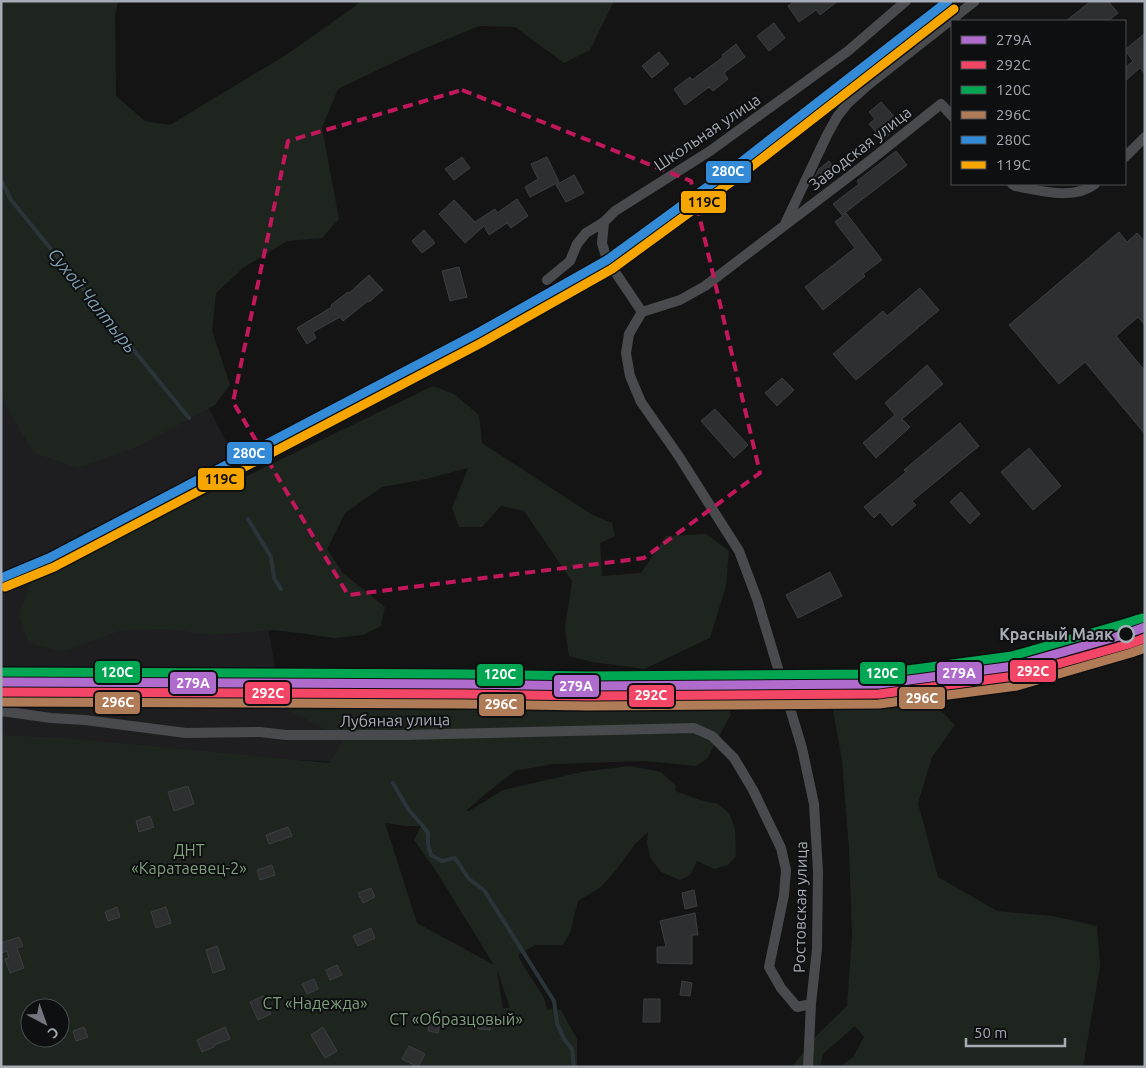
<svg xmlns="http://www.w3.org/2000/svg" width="1146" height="1068" viewBox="0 0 1146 1068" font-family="Ubuntu,sans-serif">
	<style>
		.built { fill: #1e1e20 }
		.green { fill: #1e251e; fill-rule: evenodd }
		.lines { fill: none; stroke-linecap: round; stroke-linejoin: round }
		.stream { stroke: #2b3539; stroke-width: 4 }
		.building { fill: #2e2f30; stroke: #3c3e40 }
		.minor { stroke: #494a4d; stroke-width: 10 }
		.rail-1-casing { stroke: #0e0f10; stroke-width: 12 }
		.rail-2-casing { stroke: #0e0f10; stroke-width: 12 }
		.rail-3-casing { stroke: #0e0f10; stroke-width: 12 }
		.rail-4-casing { stroke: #0e0f10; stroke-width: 12 }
		.rail-5-casing { stroke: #0e0f10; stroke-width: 12 }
		.rail-6-casing { stroke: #0e0f10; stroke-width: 12 }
		.rail-1 { stroke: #b06ccc; stroke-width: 9 }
		.rail-2 { stroke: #f34667; stroke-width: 9 }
		.rail-3 { stroke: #00a651; stroke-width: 9 }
		.rail-4 { stroke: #b07c57; stroke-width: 9 }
		.rail-5 { stroke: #338bd7; stroke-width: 9 }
		.rail-6 { stroke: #f7a600; stroke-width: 9 }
		.marked { fill: none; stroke: #c2185b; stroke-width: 4; stroke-dasharray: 10 6; stroke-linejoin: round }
		.stop-dot { fill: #0e0f10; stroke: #a6acb5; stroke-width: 2.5 }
		.labels { text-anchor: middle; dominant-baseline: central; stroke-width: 4; stroke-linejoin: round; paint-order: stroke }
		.street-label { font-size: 16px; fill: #a6acb5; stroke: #0e0f10 }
		.stop-label { font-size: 16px; font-weight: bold; fill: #a6acb5; stroke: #0e0f10; text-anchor: end }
		.park-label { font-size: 16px; fill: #7f9f7d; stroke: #0e0f10 }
		.water-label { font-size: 18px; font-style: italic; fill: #7e9eaf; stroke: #0e0f10 }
		.line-badge { stroke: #0e0f10; stroke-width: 2 }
		.badge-label { font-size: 14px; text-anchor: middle; font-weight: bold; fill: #fff }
		.pale-badge-label { font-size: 14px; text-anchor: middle; font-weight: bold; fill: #111 }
	</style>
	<rect width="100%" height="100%" fill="#141414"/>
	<path class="built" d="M155,307L241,469L278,685L376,764L1,745V376Z"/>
	<path class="green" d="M1,1H118L115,16L116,96L145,121L170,125L286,55L354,7L360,1H614L590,50L564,63L515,27L479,26L409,55L338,89L322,128L339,219L322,238L287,241L243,268L216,293L212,331L230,385L215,405L139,446L78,468L34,453L6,407L1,390Z
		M433,386L454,394L479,415L482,443L591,514L612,523L615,536L600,543L602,576L641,573L666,536L706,534L729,551L726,586L710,638L644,669L592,662L569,656L565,628L572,581L524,511L501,506L482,527H459L452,508L468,468L426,479L382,487L345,513L327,549L343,573L385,607L381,626L363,635L335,638L275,630L211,635L168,629L122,630L62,652L29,643L19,615L31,582L100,547Z
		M920,689L955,725L932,757L918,803L938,877L997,911L1053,916L1097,926L1100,966L1083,1067H944L943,1066L937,1067H840L853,1057L864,1037L855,1026L823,1054L820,1067H792L817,1035L847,1006L852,935L849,849L842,760L832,705L861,694Z
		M337,692L719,695L731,714L707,759L696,766L645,761L553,764L515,771L489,791L467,810L469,811L503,790L582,772L630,766L661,772L676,786L675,791L700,800L718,804L729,813L735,829L736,856L728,865L714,869L697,861L690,875L680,880L661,872L650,857L647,843L648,832L635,844L617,869L600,888L578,901L570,933L563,945H535L518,955L523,965L544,998L547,1009L561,1010L577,1039V1067H1V735L65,738L329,763L344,739L282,707ZM385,823L406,826H421L414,840L436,871L494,965L417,923ZM497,972H498L510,1008H503ZM30,1008H60V1038H30Z"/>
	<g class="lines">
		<path class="stream" d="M1,3L2,1
			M1,180L11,200L189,418
			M248,519L271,557L274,578L281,589
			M393,783L408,809L422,825L428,833V844L431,855L442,861L455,858L469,879L484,890L554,1001L557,1023L564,1039L572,1049L574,1067"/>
	</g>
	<path class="building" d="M795,1H838L820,15L816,10L799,22L788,6Z
		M1091,1H1108L1118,13L1108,21H1066Z
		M774,23L785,38L769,51L757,36Z
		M1145,33V74L1140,68L1125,81V68L1133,61L1125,50Z
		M736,44L745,57L724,73L728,79L713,91L709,87L685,105L674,89L690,77L692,80L723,57L722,55Z
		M659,52L669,64L652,78L642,66Z
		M881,102L901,124L883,140L869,124L875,119L869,112Z
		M896,151L907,165L842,215L833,204L859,184L857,181Z
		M462,157L470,168L454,180L445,169Z
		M547,157L559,182L530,197L525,187L538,179L531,164Z
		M829,161L835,169L818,182L815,177L819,169Z
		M574,175L584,193L566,202L556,185Z
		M517,199L528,216L511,228L507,223L489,235L484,226L465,243L439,214L454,200L475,222L495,209L497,213Z
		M846,213L882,260L863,274L865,276L823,310L805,287L855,248L835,222Z
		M424,230L435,243L422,253L412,241Z
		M1119,232L1127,242L1137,233L1145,242V325L1138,317L1116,336L1145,371V434L1085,362L1059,384L1009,325Z
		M459,267L467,297L450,301L442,271Z
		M369,275L383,290L369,302L368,301L343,321L340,317L313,332L316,338L307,344L297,328L332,307L331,305L348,292L349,293Z
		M920,288L939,310L856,380L833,354L883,311L887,316Z
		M927,365L943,384L902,419L910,427L876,458L863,443L895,415L885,403Z
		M782,378L794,390L777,406L765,393Z
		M715,409L748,445L734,458L701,421Z
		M960,423L979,446L912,501L916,505L892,526L880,512L874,518L864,507L906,472L904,470Z
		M1029,448L1061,486L1033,510L1001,472Z
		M961,492L980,514L970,524L950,502Z
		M830,572L842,596L798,618L786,595Z
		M188,786L194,804L174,811L168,792Z
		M150,816L154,827L139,832L136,821Z
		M288,827L292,836L269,844L266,835Z
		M272,865L275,875L260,880L257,870Z
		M371,888L375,897L363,903L358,893Z
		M694,890L697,906L685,909L682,893Z
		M117,907L120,917L108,921L105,912Z
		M166,907L171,923L156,928L151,912Z
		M695,913L698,935H692V964L657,963V947H666L660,921Z
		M371,928L375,938L358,946L353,936Z
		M19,937L23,946L17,948L24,968L10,973L5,959L9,958L7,951L1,953V943Z
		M217,946L225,969L213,973L206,950Z
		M337,965L342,975L330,980L326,970Z
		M314,979L318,989L307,994L302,984Z
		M682,981L692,983L690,996L680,995Z
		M263,996L271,1014L258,1020L250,1002Z
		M644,999H660V1022H643Z
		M430,1016L441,1018L438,1033L428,1031Z
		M473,1018L491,1020L490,1030L472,1028Z
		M84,1027L88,1037L76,1041L73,1031Z
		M225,1027L230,1039L214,1045V1047L202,1052L197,1040Z
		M323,1027L337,1051L325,1058L311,1035Z
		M409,1046L425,1054L418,1067L402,1059Z"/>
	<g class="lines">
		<path class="minor" d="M1125,157L1145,137
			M1012,184L1015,186C1040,190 1073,201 1095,184
			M785,224L827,135L837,117L848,103L868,85L975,1
			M547,280L570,261L577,244L586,233L604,222
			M642,312L629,334L626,353L630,376L641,402L678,455L739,551L757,599L802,748L814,804L818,871L817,949L811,1004L808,1067
			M642,312L607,260L602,243L604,222L615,211L710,151L848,51L906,1
			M642,312L680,300L705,286L872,159L941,104L952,116
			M1,711L51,718L85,720L186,733L260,732L286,735H404L694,728L712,736L734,758L753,790L781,848L786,870L784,895L769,967L781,988L797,1007L811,1004"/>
		<g class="rail-1-casing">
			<path id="rail-1" d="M1,682L467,684L588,686L879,684L1014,666L1126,634L1145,627"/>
		</g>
		<g class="rail-2-casing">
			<path id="rail-2" d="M1,692L467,694L588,696L879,694L1015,676L1129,644L1145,638"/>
		</g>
		<g class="rail-3-casing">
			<path id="rail-3" d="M1,672L467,674L588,676L878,674L1012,656L1123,624L1142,618"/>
		</g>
		<g class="rail-4-casing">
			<path id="rail-4" d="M1,702L467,704L588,706L879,704L1017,686L1131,653L1145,648"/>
		</g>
		<g class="rail-5-casing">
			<path id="rail-5" d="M1,578L49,558L476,334L607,260L736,166L948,1"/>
		</g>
		<g class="rail-6-casing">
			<path id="rail-6" d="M5,587L54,567L481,343L612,269L742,174L954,9"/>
		</g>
		<use href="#rail-1" class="rail-1"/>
		<use href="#rail-2" class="rail-2"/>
		<use href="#rail-3" class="rail-3"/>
		<use href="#rail-4" class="rail-4"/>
		<use href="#rail-5" class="rail-5"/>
		<use href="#rail-6" class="rail-6"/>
	</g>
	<path class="marked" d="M462,90L691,181L760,473L644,558L348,595L233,402L288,141Z"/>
	<circle class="stop-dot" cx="1126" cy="634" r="8"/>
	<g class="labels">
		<g class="street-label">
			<text transform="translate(707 132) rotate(-34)">Школьная улица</text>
			<text transform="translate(860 148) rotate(-38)">Заводская улица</text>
			<text transform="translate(395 720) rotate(-1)">Лубяная улица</text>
			<text transform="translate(800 907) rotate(-89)">Ростовская улица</text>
		</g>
		<g class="stop-label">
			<text x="1113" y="634">Красный Маяк</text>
		</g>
		<g class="park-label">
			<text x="189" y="850">ДНТ<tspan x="189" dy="18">«Каратаевец-2»</tspan></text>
			<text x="315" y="1003">СТ «Надежда»</text>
			<text x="456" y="1019">СТ «Образцовый»</text>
		</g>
		<g class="water-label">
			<text transform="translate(93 300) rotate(51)">Сухой Чалтырь</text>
		</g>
	</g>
	<g class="line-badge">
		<rect x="705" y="160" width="47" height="24" rx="5" fill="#338bd7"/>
		<rect x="680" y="190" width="47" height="24" rx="5" fill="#f7a600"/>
		<rect x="226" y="441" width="47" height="24" rx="5" fill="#338bd7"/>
		<rect x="197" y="467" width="48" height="24" rx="5" fill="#f7a600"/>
		<rect x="1009" y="659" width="48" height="24" rx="5" fill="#f34667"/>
		<rect x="94" y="660" width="47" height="24" rx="5" fill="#00a651"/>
		<rect x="936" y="661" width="47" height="24" rx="5" fill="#b06ccc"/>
		<rect x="859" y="661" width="47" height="24" rx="5" fill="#00a651"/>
		<rect x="476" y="663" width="48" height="24" rx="5" fill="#00a651"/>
		<rect x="169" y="671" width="48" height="24" rx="5" fill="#b06ccc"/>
		<rect x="553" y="674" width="47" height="24" rx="5" fill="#b06ccc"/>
		<rect x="244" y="681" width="47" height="24" rx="5" fill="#f34667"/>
		<rect x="628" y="684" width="47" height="24" rx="5" fill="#f34667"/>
		<rect x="898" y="686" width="48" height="24" rx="5" fill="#b07c57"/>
		<rect x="94" y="691" width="47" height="24" rx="5" fill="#b07c57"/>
		<rect x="478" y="693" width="47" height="24" rx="5" fill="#b07c57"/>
	</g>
	<g class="badge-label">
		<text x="728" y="176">280С</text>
		<text x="249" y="458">280С</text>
		<text x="1033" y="676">292С</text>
		<text x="117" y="677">120С</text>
		<text x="959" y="678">279А</text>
		<text x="882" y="678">120С</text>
		<text x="500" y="679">120С</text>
		<text x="193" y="688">279А</text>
		<text x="576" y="691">279А</text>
		<text x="268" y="698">292С</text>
		<text x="651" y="700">292С</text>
		<text x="922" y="703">296С</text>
		<text x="118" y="707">296С</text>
		<text x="501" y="709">296С</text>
	</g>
	<g class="pale-badge-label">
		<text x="704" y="207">119С</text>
		<text x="221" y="484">119С</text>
	</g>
	<rect width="1146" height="1068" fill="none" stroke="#a6acb5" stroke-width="5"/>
	<rect x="951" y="20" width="175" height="165" fill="#0e0f10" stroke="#4b4e52"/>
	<rect x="961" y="36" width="25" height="8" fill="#b06ccc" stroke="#4b4e52"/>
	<text x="996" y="45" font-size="15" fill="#a6acb5">279А</text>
	<rect x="961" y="61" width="25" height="8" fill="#f34667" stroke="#4b4e52"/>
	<text x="996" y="70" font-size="15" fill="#a6acb5">292С</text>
	<rect x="961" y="86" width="25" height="8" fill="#00a651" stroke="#4b4e52"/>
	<text x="996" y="95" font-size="15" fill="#a6acb5">120С</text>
	<rect x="961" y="111" width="25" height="8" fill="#b07c57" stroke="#4b4e52"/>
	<text x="996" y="120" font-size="15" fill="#a6acb5">296С</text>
	<rect x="961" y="136" width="25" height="8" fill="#338bd7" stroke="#4b4e52"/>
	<text x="996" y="145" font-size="15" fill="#a6acb5">280С</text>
	<rect x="961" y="161" width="25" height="8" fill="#f7a600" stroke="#4b4e52"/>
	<text x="996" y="170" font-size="15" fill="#a6acb5">119С</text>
	<g transform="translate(45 1023) rotate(139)"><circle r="24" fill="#0e0f10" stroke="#4b4e52"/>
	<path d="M0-4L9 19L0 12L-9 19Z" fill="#73777d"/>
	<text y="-8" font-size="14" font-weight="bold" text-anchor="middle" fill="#a6acb5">С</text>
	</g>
	<path d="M966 1038v8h99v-8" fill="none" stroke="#a6acb5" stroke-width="2.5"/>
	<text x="974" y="1038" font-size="15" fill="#a6acb5" stroke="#0e0f10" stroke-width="4" paint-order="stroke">50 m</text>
</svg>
